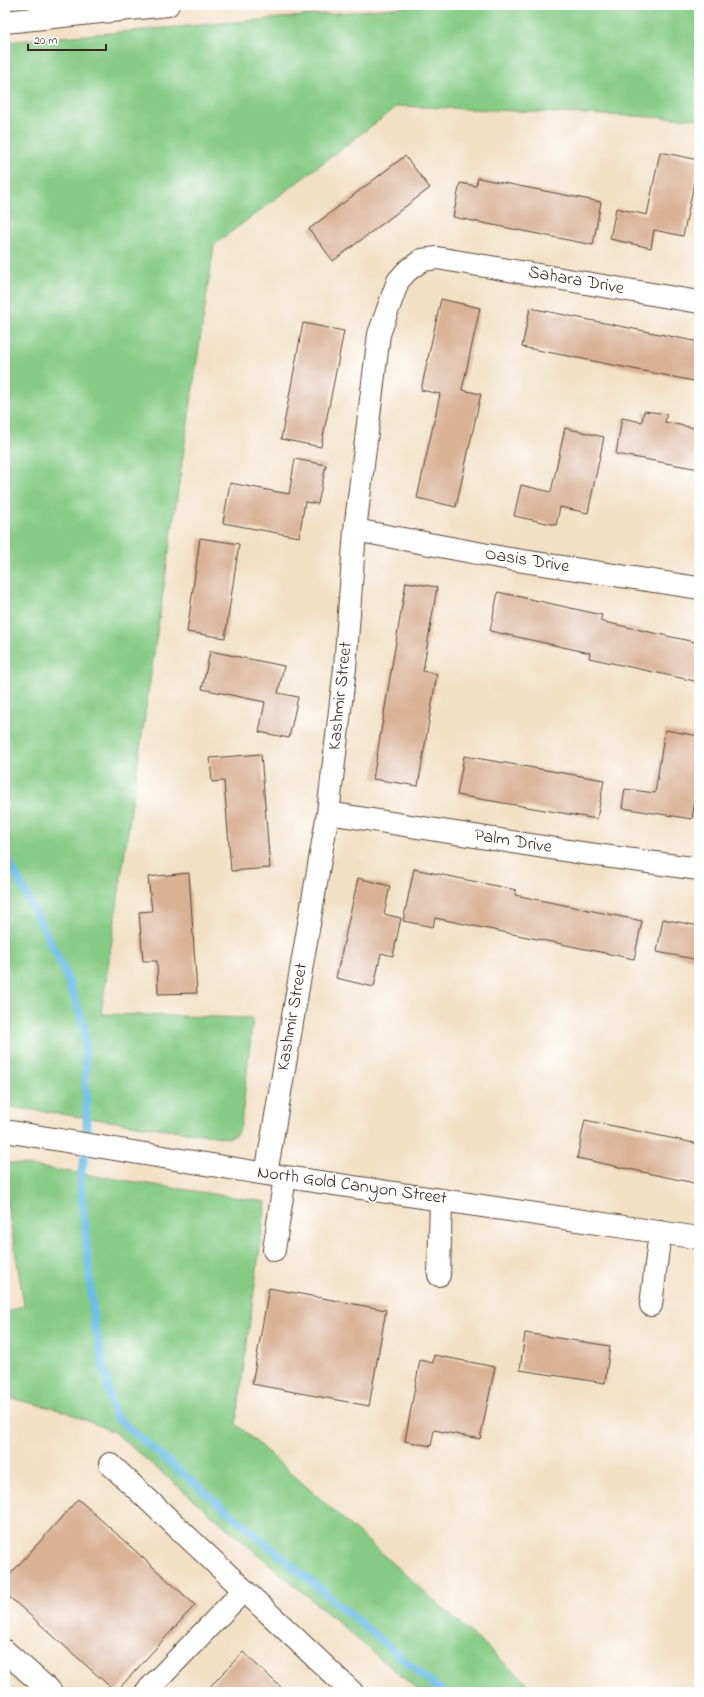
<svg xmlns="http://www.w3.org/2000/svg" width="704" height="1697" viewBox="0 0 704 1697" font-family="'Indie Flower',sans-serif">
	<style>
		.green { fill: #85cb85; stroke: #607a52 }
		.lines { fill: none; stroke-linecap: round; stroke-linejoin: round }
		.stream { stroke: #6cbee8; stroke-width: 8 }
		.building { fill: #d9b195 }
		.minor-casing { stroke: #564537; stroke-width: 24 }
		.minor { stroke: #fff; stroke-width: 22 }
		.labels { text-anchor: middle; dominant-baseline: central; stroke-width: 3.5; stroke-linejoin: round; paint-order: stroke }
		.street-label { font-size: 18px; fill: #3b2a1e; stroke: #fff }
	</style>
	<rect width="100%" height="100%" fill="#fff"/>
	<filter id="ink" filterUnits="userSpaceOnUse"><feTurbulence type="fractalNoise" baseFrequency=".025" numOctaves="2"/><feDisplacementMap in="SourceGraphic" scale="8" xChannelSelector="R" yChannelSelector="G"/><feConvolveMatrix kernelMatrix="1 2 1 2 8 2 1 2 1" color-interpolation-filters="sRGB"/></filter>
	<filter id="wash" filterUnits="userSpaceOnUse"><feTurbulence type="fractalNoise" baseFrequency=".012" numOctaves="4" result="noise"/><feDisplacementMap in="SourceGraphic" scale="16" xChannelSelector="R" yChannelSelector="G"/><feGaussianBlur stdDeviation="0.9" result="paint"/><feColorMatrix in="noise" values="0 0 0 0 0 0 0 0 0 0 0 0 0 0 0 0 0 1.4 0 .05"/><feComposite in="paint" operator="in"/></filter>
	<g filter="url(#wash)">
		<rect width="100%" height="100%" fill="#f2e0c4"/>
		<path class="green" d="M429,5H699V119L398,106L214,245L101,1014L253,1018L241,1125L237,1134L228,1138L5,1106V42Z
			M5,1162L266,1202L236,1424L537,1692H420L114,1432L64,1411L5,1397V1313L24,1305L5,1189Z"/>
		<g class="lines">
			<path class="stream" d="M5,854L64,970L84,1027L87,1145L80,1180L94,1324L114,1416L442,1692"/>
		</g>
		<g id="blocks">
			<path class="building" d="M660,152L699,160L683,236L654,230L651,248L610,239L616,208L647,215Z
				M405,156L430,188L333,261L309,229Z
				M478,178L601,202L593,245L453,217L460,183L476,186Z
				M441,299L480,308L462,390L481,394L456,507L417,498L440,394L421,390Z
				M530,308L699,342V382L522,347Z
				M303,323L344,331L321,447L281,439Z
				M644,411L667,414L665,422L699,429V469L616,454L622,418L642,422Z
				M565,428L604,437L588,513L560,507L556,525L514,516L521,485L551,492Z
				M295,459L326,465L318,504L305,502L299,537L223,523L230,483L289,494Z
				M200,538L239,544L225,638L187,632Z
				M406,582L437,587L423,671L437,674L418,786L373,779Z
				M498,592L602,615L600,621L699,643V682L589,658L590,653L490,631Z
				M210,651L284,666L278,693L298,697L289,738L259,732L265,702L202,689Z
				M665,730L699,736V773L692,819L622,808L625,789L655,793Z
				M261,754L270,868L231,871L224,781L212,782L210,758Z
				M464,756L604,780L597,819L457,795Z
				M414,869L516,890L515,895L642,921L634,959L435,918L433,927L403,921Z
				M189,873L197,993L158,994L157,961H143L139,912L152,911L148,877Z
				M358,878L390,886L384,914L401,918L393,956L381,953L374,987L336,978Z
				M663,919L699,926V960L657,952Z
				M585,1120L699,1144V1184L577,1158Z
				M269,1288L386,1310L369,1406L252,1384Z
				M525,1333L610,1346L605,1383L520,1370Z
				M434,1355L495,1367L480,1439L434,1430L431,1446L405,1441L420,1360L433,1363Z
				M78,1499L195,1605L116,1692L5,1593V1580Z
				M243,1652L286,1692H205Z"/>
		</g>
	</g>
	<g filter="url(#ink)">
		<use href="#blocks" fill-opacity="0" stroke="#564537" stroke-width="1"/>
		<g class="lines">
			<g class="minor-casing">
				<path id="minor" d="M5,22L168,5
					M355,530L504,558L699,588
					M328,813L582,853L699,869
					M5,1131L266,1174L699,1238
					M266,1174L328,813L345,668L355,530L379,334L398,281L407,271L422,260L437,258L699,302
					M274,1250L285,1177
					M439,1275L441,1200
					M651,1305L660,1232
					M110,1464L244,1590L146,1692
					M244,1590L352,1692
					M5,1651L51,1692"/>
			</g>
			<use href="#minor" class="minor"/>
		</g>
	</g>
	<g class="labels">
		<g class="street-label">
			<text transform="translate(576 281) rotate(10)">Sahara Drive</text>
			<text transform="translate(527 561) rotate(9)">Oasis Drive</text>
			<text transform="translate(341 696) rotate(-84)">Kashmir Street</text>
			<text transform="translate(513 842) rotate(9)">Palm Drive</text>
			<text transform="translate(293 1017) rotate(-80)">Kashmir Street</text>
			<text transform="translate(352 1186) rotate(8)">North Gold Canyon Street</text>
		</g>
	</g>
	<rect width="704" height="1697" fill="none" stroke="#fff" stroke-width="20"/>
	<path d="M28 44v6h78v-6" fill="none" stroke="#3b2a1e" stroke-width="2"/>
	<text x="34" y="44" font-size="12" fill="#3b2a1e" stroke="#ffffff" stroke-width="3" paint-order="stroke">20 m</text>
</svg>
